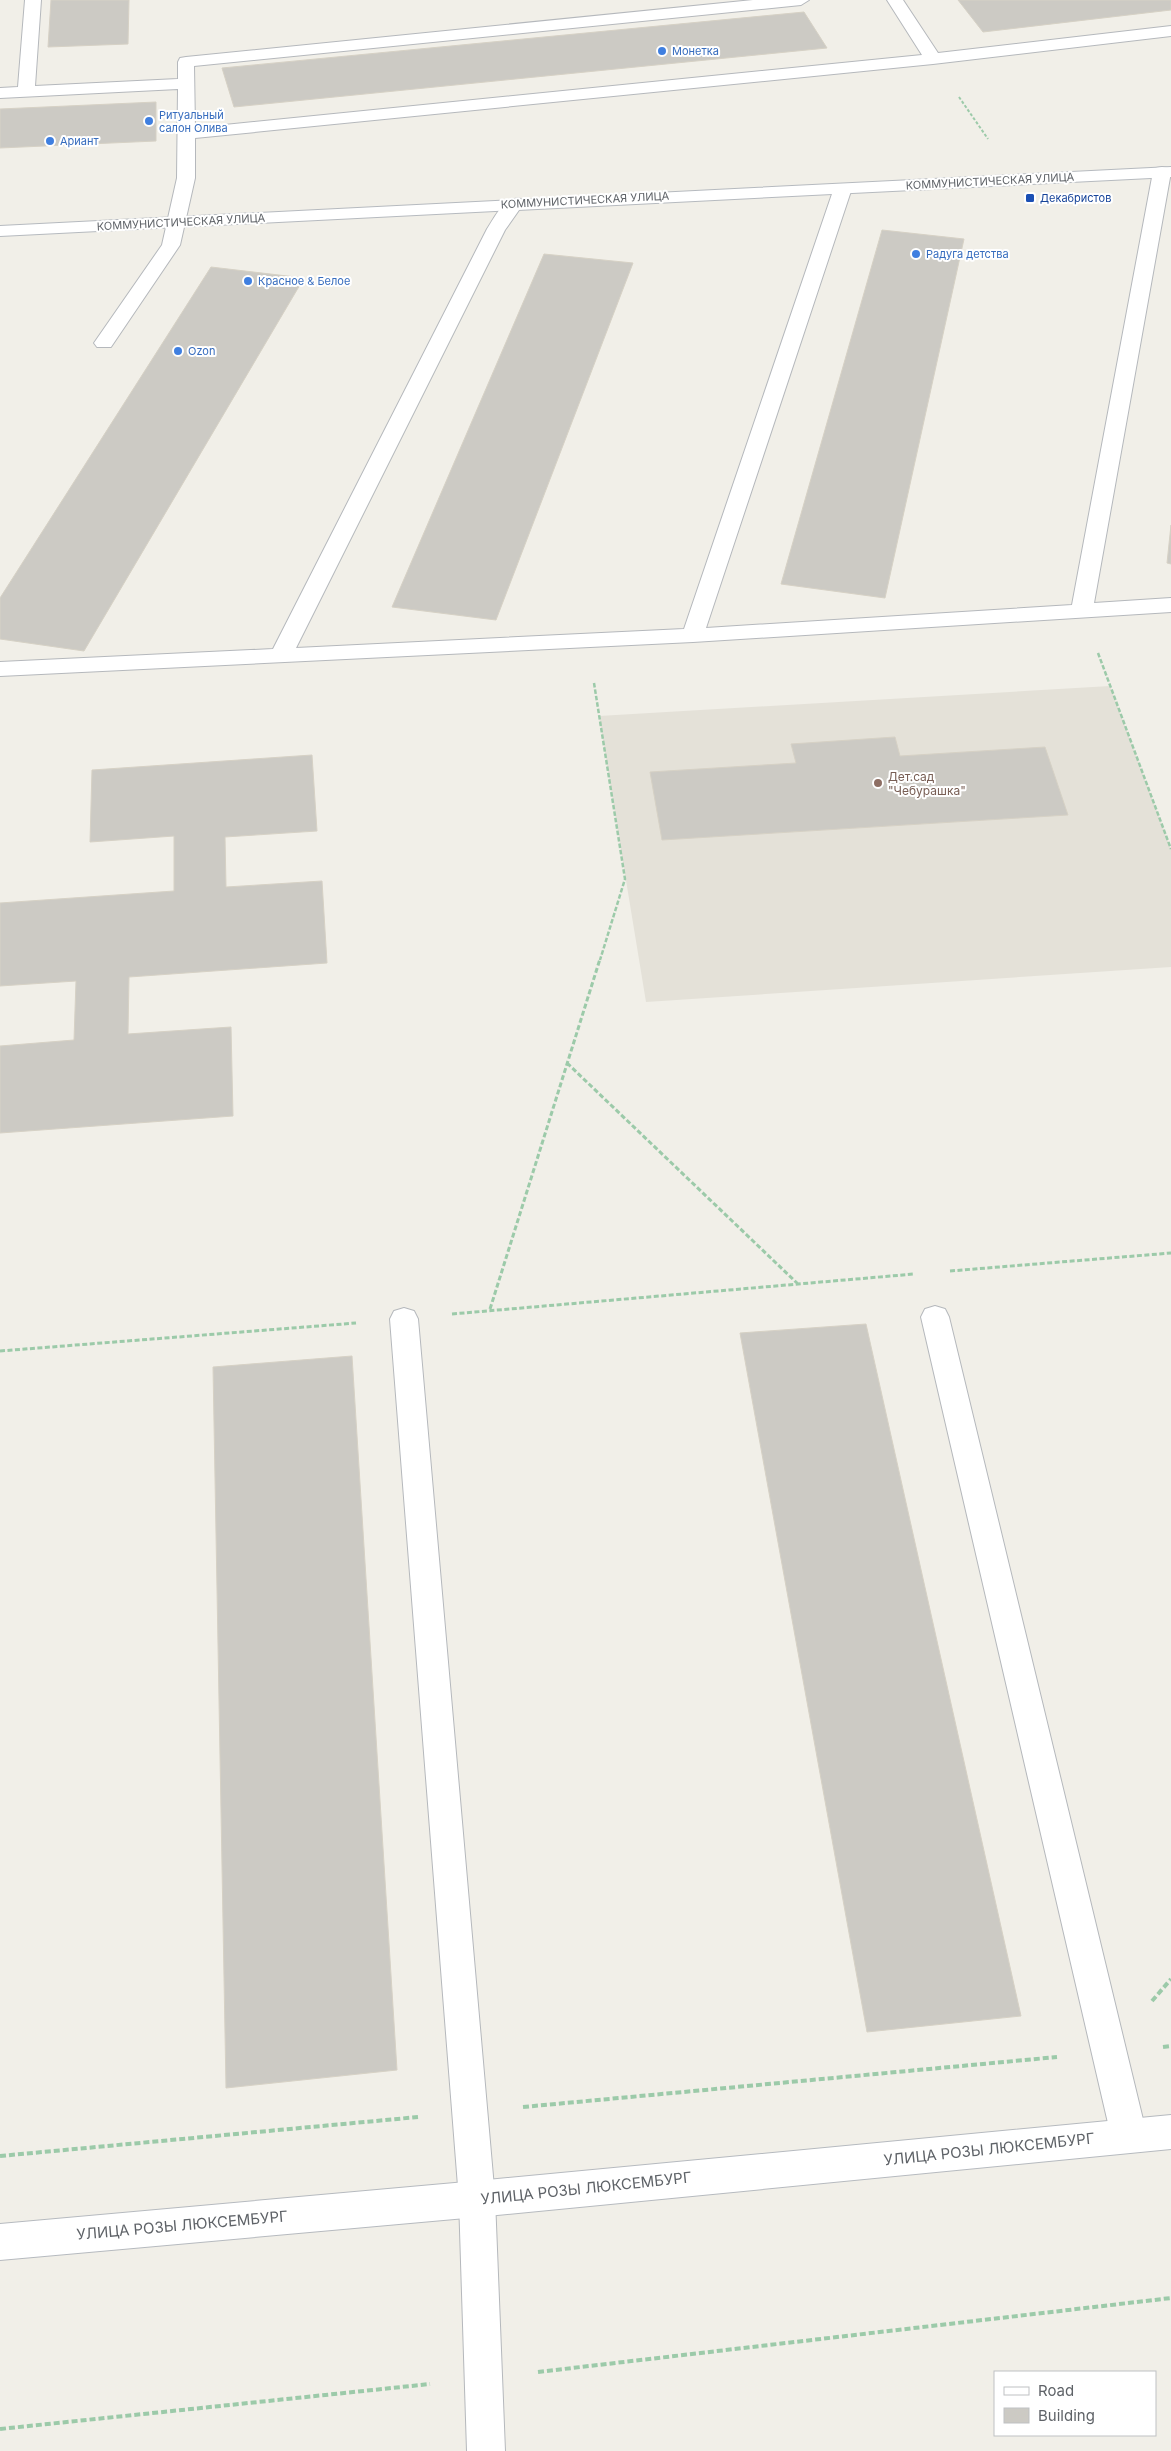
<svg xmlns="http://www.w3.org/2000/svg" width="1171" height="2451" viewBox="0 0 1171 2451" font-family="Inter,sans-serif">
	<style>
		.education { fill: #e4e1d8 }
		.building { fill: #cccac4; stroke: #d6d1c5 }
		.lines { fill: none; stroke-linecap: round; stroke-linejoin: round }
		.lane-casing { stroke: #b5b8bc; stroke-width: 2 }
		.secondary-casing { stroke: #b6babf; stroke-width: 2 }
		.path-far3 { stroke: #9ccaa9; stroke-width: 2; stroke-dasharray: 3 2; stroke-linecap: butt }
		.path-far2 { stroke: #9ccaa9; stroke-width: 2.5; stroke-dasharray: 4.5 2; stroke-linecap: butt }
		.path-far1 { stroke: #9ccaa9; stroke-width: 3; stroke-dasharray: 5 2.5; stroke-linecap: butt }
		.path { stroke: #9ccaa9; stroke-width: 4; stroke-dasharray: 6 3; stroke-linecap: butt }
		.lane { fill: #fff; fill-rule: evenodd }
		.secondary { fill: #fff; fill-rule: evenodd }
		.shop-dot { fill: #3f7fe0; stroke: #fff; stroke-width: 2 }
		.transit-dot { fill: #1a4fb4; stroke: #fff; stroke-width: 2 }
		.education-dot { fill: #8d6e63; stroke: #fff; stroke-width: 2 }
		.labels { text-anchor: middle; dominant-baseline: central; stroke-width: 4; stroke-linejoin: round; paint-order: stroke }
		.far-shop-label { font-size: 11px; fill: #366cbe; stroke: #fff; text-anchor: start }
		.far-street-label { font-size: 11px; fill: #5f6368; stroke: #fff }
		.far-transit-label { font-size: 11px; fill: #164399; stroke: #fff; text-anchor: start }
		.education-label { font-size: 12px; fill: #785e54; stroke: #fff; text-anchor: start }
		.near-street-label { font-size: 15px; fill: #5f6368; stroke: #fff }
	</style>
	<rect width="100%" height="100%" fill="#f1efe8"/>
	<path class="education" d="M1110,686L1171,849V967L646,1002L599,716Z"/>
	<path class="building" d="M51,0H129L128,44L48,47Z
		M958,0H1171V10L983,32Z
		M804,12L827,48L234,107L222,68Z
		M156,102V141L0,148V109Z
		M882,230L964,239L885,598L781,584Z
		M544,254L633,263L496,620L392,607Z
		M211,267L304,278L84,651L0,639V598Z
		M1171,525V564L1167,563Z
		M895,737L900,756L1045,747L1068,815L662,840L650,772L796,763L791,744Z
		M312,755L317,831L225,837L226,887L322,881L327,963L129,977L128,1034L231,1027L233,1116L0,1133V1046L74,1040L76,981L0,986V903L174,891V836L90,842L92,770Z
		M866,1324L1021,2016L867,2032L740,1333Z
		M352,1356L397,2070L226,2088L213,1367Z"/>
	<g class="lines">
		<g class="lane-casing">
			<path id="lane" d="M25,0H41L35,86L178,79V62L180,58L186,57L753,0H809L801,5L194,66L195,128L922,55L887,0H903L938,53L1171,26V36L933,64L195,138V178L180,245L111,347H97L94,343L162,245L177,178L178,89L0,98V88L18,87Z
				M1162,167L1168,168L1171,172L1094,603L1171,598V612L693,642L0,676V662L273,649L487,229C495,217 505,195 521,199L524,203L505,230L296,648L684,629L834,188L837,184H849L852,188L706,628L1072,605L1153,172L1156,168Z
				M935,1306L945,1309L949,1317L1147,2136L1142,2148L1129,2153L1116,2148L1111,2136L921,1317L925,1309Z
				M404,1308L414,1311L418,1319L495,2199L505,2451H467L459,2199L390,1319L394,1311Z"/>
		</g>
		<g class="secondary-casing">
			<path id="secondary" d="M1171,167V177L0,236V226Z
				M1171,2115V2149L477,2217L0,2260V2224L477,2181Z"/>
		</g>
		<path class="path-far3" d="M959,97L988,139"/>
		<path class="path-far2" d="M1098,653L1171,849
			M594,683L625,879L600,960"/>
		<path class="path-far1" d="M567,1063L798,1284
			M950,1271L1171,1253
			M490,1309L600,959
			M452,1314L914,1274
			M0,1351L356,1323"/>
		<path class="path" d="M1152,2001L1171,1979
			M1163,2047L1171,2046
			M523,2107L1057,2057
			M0,2156L418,2117
			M538,2372L1171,2298
			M0,2429L430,2384"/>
		<use href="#lane" class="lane"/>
		<use href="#secondary" class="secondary"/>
	</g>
	<g class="shop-dot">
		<circle cx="662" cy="51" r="5"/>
		<circle cx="149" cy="121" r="5"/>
		<circle cx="50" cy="141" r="5"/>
		<circle cx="916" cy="254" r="5"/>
		<circle cx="248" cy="281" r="5"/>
		<circle cx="178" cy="351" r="5"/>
	</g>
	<rect class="transit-dot" x="1025" y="193" width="10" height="10" rx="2.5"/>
	<circle class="education-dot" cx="878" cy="783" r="5"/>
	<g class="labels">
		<g class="far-shop-label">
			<text x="672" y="51">Монетка</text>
			<text x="159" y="115">Ритуальный<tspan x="159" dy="13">салон Олива</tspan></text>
			<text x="60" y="141">Ариант</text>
			<text x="926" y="254">Радуга детства</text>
			<text x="258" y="281">Красное &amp; Белое</text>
			<text x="188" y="351">Ozon</text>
		</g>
		<g class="far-street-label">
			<text transform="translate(990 181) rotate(-3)">КОММУНИСТИЧЕСКАЯ УЛИЦА</text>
			<text transform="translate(585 200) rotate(-3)">КОММУНИСТИЧЕСКАЯ УЛИЦА</text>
			<text transform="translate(181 222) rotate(-3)">КОММУНИСТИЧЕСКАЯ УЛИЦА</text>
		</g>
		<g class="far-transit-label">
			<text x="1040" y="198">Декабристов</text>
		</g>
		<g class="education-label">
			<text x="888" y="776">Дет.сад<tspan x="888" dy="14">"Чебурашка"</tspan></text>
		</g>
		<g class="near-street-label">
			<text transform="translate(989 2149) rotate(-6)">УЛИЦА РОЗЫ ЛЮКСЕМБУРГ</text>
			<text transform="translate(586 2188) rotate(-6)">УЛИЦА РОЗЫ ЛЮКСЕМБУРГ</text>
			<text transform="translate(182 2225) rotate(-5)">УЛИЦА РОЗЫ ЛЮКСЕМБУРГ</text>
		</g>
	</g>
	<rect x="994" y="2371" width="162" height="65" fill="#ffffff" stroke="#bfc1c3"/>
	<rect x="1004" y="2387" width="25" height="8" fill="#ffffff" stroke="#bfc1c3"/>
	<text x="1038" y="2396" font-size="15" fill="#5f6368">Road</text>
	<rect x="1004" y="2408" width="25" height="15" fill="#cccac4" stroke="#bfc1c3"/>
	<text x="1038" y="2421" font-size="15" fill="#5f6368">Building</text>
</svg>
